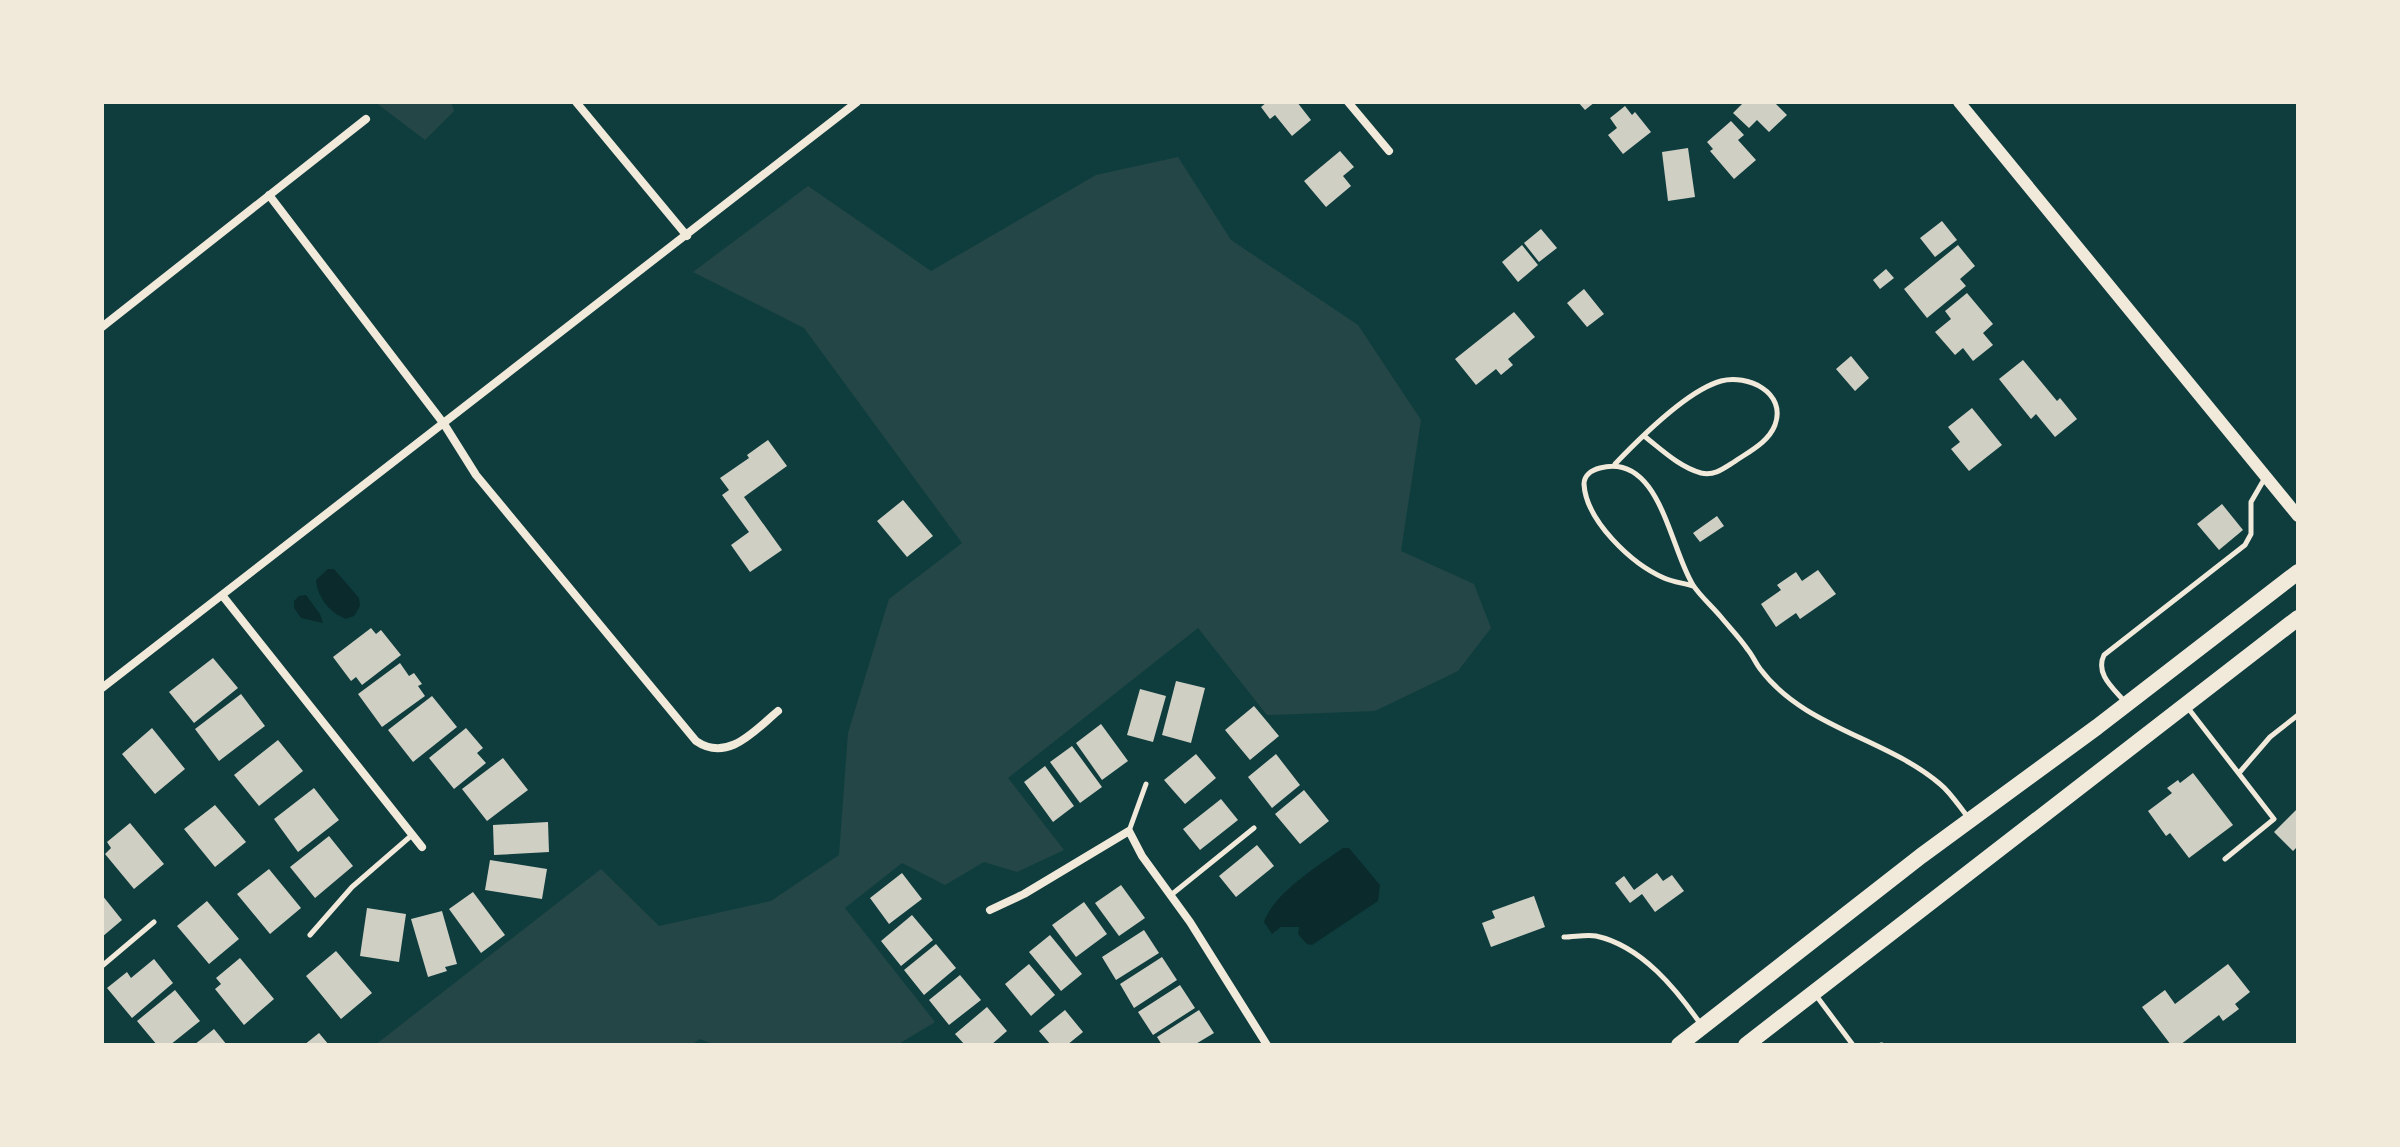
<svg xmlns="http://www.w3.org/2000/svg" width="2400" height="1147" viewBox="0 0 2400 1147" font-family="Ubuntu,sans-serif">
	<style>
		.green { fill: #244646 }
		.water { fill: #0a2a2b }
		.building { fill: #cfcfc3 }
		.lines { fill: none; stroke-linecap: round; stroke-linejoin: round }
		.service { stroke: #f1e9da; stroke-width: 5 }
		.minor { stroke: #f1e9da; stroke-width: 8 }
		.tertiary { stroke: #f1e9da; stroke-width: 12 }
		.primary { stroke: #f1e9da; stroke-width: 16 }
	</style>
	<rect width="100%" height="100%" fill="#0f3d3e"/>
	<path class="green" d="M375,102H451L454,111L425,140Z
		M1178,157L1231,240L1358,325L1421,420L1401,551L1474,584L1491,628L1458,671L1375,711L1267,715L1198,628L1008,778L1064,850L1017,872L984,862L945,885L902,863L845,908L935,1022L897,1045H715L700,1039L691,1045H375L601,869L659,926L771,901L839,855L848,733L889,599L962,543L804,328L693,272L808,186L931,271L1096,175Z"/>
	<path class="water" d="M328,569H334L359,598L360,606L354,616L346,619C330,613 317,597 316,580Z
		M306,595L320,614L323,623L301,618L294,608V601L299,596Z
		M1343,848H1349L1380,885L1378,901L1312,945L1307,944L1298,934L1299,927H1281L1272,934L1264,922C1274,893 1318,866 1343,848Z"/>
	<path class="building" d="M1267,102H1297L1311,120L1292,136L1275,115L1270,119L1261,107Z
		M1578,102H1595L1585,110Z
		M1744,102H1774L1787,115L1769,132L1757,120L1749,128L1733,113Z
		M1625,106L1632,115L1635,112L1651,132L1623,154L1608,135L1617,128L1610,118Z
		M1731,121L1744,135L1738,140L1756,160L1734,179L1710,151L1713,149L1707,142Z
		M1688,148L1695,197L1668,201L1662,152Z
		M1340,151L1354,167L1343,176L1351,186L1326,207L1304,181Z
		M1942,221L1957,240L1935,257L1920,238Z
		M1541,229L1557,248L1539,262L1524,243Z
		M1522,245L1538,265L1518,282L1502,262Z
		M1958,245L1975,266L1960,279L1966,286L1927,318L1904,289Z
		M1886,269L1894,278L1880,289L1873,280Z
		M1584,289L1604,314L1587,327L1567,303Z
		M1967,293L1993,324L1983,333L1993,345L1973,361L1963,348L1955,355L1935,332L1951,319L1945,311Z
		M1514,312L1535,337L1508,359L1513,365L1501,375L1496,369L1476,385L1455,359Z
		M1851,356L1869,378L1855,391L1836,369Z
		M2023,360L2057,401L2060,398L2077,419L2055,437L2036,414L2031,419L1999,379Z
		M1972,408L2002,445L1969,471L1951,449L1960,442L1948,427Z
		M768,440L787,466L744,497L782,550L750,572L731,545L749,532L722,495L729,490L720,478L749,458L747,455Z
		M903,500L933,536L907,557L877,521Z
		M2222,504L2243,530L2219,550L2197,524Z
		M1717,516L1724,526L1700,542L1693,533Z
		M1818,570L1836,594L1800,619L1796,613L1776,627L1761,604L1781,590L1777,585L1796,572L1802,581Z
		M371,628L376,634L381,630L401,655L362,685L356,677L351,681L333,657Z
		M213,658L238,688L194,723L169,692Z
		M400,663L409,676L414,673L422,684L418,686L425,696L382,727L358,694Z
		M1176,681L1205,688L1191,743L1162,735Z
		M1140,689L1166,696L1153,742L1127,735Z
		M241,694L265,726L219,761L195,729Z
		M432,696L457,727L413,762L388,730Z
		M1254,706L1279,736L1250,760L1225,730Z
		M1101,724L1128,761L1102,780L1076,743Z
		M152,728L185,769L155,794L122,754Z
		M466,728L483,748L477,753L486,763L454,789L429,758Z
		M278,740L303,771L259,806L234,775Z
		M1072,746L1102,787L1080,803L1050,762Z
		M1196,754L1216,778L1185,804L1164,780Z
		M1276,754L1300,785L1272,808L1248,777Z
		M503,758L528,790L487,821L462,789Z
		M1045,766L1074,806L1053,822L1024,782Z
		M2193,773L2233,825L2189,858L2170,833L2166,836L2148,811L2172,793L2167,788L2178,780L2180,783Z
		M314,788L339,820L298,852L274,819Z
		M1304,790L1329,821L1300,844L1275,814Z
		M1221,799L1238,820L1200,850L1183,829Z
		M215,805L246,842L215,867L184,829Z
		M2298,808V846L2293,851L2274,832Z
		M548,822L549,852L494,855L493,825Z
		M130,823L164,864L134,889L105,854L111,848L107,842Z
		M329,836L353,866L315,898L290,867Z
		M1257,845L1274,866L1236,897L1219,876Z
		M490,860L547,869L542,899L485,890Z
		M269,869L301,908L270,934L237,894Z
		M902,873L922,899L889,924L870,898Z
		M1657,873L1663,881L1672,875L1684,891L1655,912L1642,894L1630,903L1615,883L1624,876L1634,890Z
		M1121,885L1145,918L1119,936L1095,903Z
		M473,892L505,935L481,953L449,909Z
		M102,895L122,920L102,937Z
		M1534,896L1545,927L1491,947L1482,923L1495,918L1492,911Z
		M207,901L239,939L209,964L177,926Z
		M1084,902L1107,934L1076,957L1052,925Z
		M367,908L406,914L399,962L360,956Z
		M442,911L457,964L445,967L447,971L428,977L411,919Z
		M912,915L933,940L901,966L881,941Z
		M1144,930L1159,953L1116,980L1102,957Z
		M1050,935L1082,974L1061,991L1029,952Z
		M936,944L956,968L924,995L904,970Z
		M336,951L372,993L341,1019L306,976Z
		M1162,957L1177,980L1134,1008L1120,984Z
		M240,958L274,999L244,1025L215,989L221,984L216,978Z
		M154,959L173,983L132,1018L107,988L127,972L131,978Z
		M1029,964L1055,995L1031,1016L1005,984Z
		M2228,964L2250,992L2235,1004L2239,1009L2223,1021L2219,1015L2180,1045H2171L2142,1007L2165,990L2175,1004Z
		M960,975L981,1000L949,1025L929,1000Z
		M1180,985L1195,1008L1153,1035L1138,1012Z
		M175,990L200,1021L170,1045H157L137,1021Z
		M987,1007L1007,1031L991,1045H965L955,1034Z
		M1065,1010L1083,1032L1067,1045H1051L1039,1031Z
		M1199,1010L1214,1033L1194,1045H1162L1157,1037Z
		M214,1029L227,1045H194Z
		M319,1033L329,1045H304Z"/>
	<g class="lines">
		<path class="service" d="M1615,464C1638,440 1688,390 1721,381C1747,374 1787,392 1775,425C1768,443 1748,452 1734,462C1723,469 1714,476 1701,473C1679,467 1661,449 1644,436
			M1693,586C1683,583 1673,582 1664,578C1632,564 1586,521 1584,484C1584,475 1592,470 1600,468C1660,452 1670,549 1693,585C1700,596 1712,606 1721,617C1730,628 1740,638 1748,650C1753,656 1756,664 1761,670C1805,728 1886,738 1940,784C1950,792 1959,806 1967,816
			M2125,702C2113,688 2095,674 2104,655L2245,545L2251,534V502L2266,476
			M2188,708L2274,819L2225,859
			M2239,773L2270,737L2298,715
			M1129,831L1146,784
			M1171,895L1254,828
			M310,935L352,887L412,835
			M1564,937C1574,937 1587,934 1596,936C1642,946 1677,990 1702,1026
			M102,966L154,922
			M1815,994L1853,1045
			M1881,1045H1882"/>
		<path class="minor" d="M576,102L687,236
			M1348,102L1389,151
			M269,195L444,424L476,475L696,741C728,763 755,730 778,711
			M102,327L366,119
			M222,595L422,847
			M102,688L857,102
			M990,910L1024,894L1129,831L1142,856L1190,922L1267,1045"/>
		<path class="tertiary" d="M1959,102L2298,516"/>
		<path class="primary" d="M1679,1045L1921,856L2097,727L2298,572
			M1746,1045L2298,618"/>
	</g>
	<rect width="2400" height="1147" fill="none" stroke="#f1e9da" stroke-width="208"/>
</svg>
